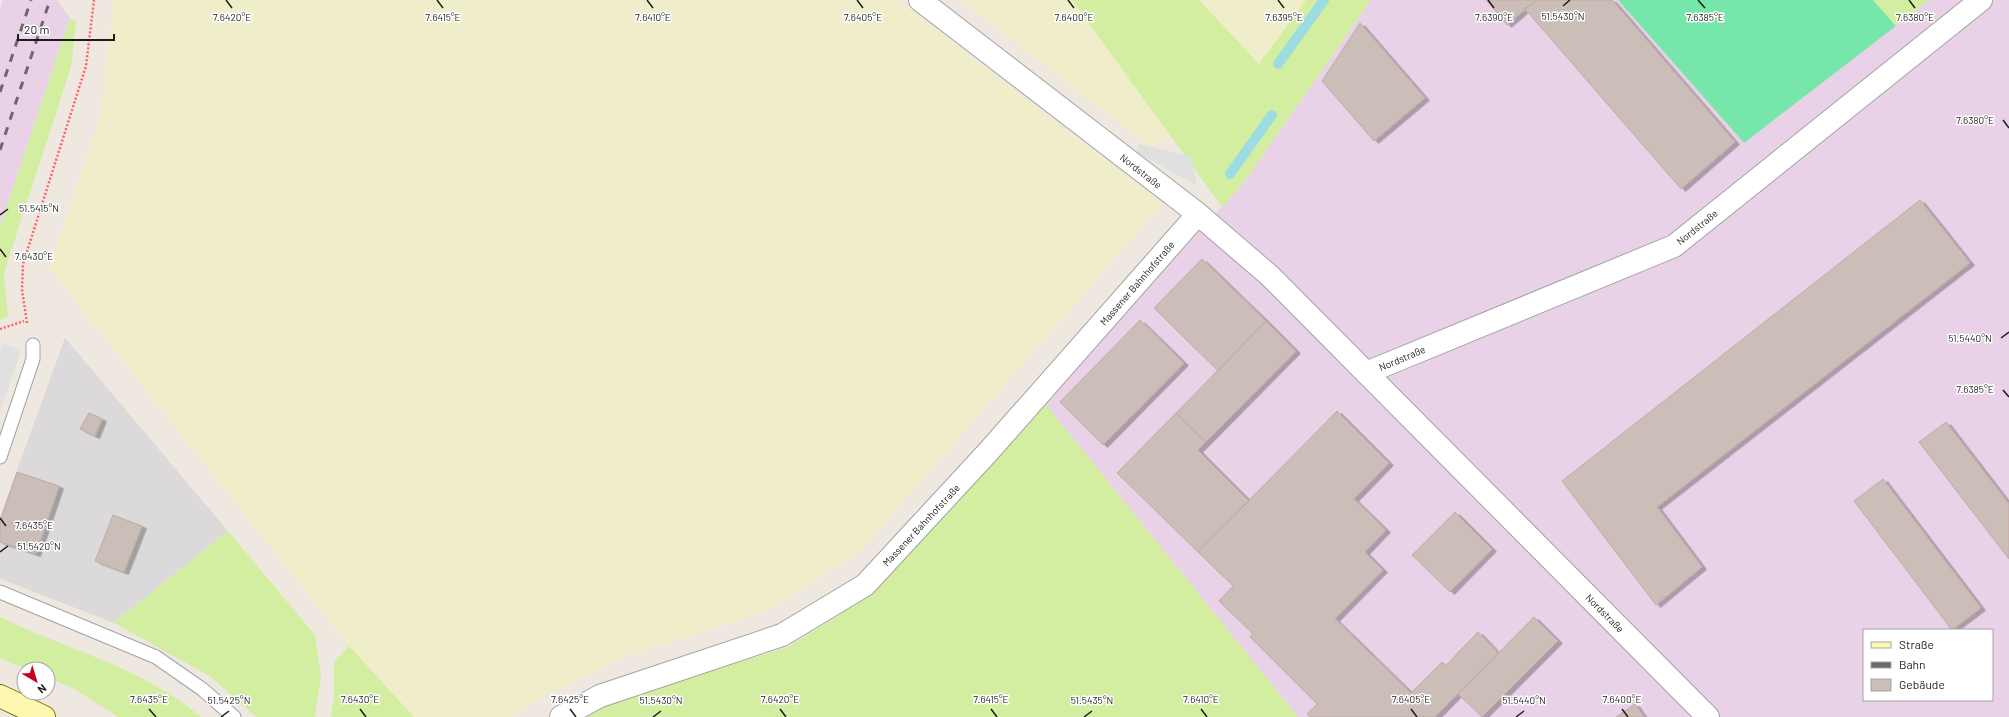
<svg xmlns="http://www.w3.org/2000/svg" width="2009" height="717" viewBox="0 0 2009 717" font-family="Barlow,sans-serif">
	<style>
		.residential { fill: #dbd9d9 }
		.industrial { fill: #e9d2e8; fill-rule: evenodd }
		.farmland { fill: #f0edca }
		.grass { fill: #d3eea1 }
		.pitch { fill: #77e6ab }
		.parking { fill: #e0e0e0 }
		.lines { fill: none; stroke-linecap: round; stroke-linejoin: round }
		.stream { stroke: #9ddce1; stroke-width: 10 }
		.building { fill: #cbbdb7; stroke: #c2aba2; filter: url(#shadow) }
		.lane-casing { stroke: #a3a3a3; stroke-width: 15 }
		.street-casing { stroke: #a3a3a3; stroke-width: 24 }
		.secondary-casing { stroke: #777200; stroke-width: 24 }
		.path { stroke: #ff6269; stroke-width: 2.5; stroke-dasharray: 2 2; stroke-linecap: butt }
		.lane { stroke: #fff; stroke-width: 13 }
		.street { stroke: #fff; stroke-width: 22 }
		.secondary { stroke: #fff7af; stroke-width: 22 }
		.rail { stroke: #6a6a6a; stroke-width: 3; stroke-dasharray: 8 8; stroke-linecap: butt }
		.ticks { fill: none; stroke: #1c1c1c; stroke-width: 1.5 }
		.labels { text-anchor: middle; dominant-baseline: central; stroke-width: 3; stroke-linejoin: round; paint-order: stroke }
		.street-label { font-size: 10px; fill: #1c1c1c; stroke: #fff }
		.ticks-label { font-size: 10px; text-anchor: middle; fill: #1c1c1c; stroke: #fff; stroke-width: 3; stroke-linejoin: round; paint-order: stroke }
	</style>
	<defs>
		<filter id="shadow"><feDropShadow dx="4.5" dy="2.5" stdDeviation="0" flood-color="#0004"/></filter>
	</defs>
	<rect width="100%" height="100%" fill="#efe8e1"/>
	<path class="residential" d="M65,338L228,531L114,623L1,579L0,577V517Z"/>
	<path class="industrial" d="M3,0H57L70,18L0,227V9Z
		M1371,0H1618L1744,143L1929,0H2009V717H1298L1043,401L1242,185ZM1864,630H1992V700H1864Z"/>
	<path class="farmland" d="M114,0H898L1162,204L858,554L770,610L625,657L527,705L513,717H414L349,646L49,268L100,116Z
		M960,0H1072L1171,136L1150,147Z
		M1199,0H1306L1259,65Z"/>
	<path class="grass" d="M1072,0H1199L1259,64L1306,0H1371L1242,185L1222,207Z
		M1873,0H1929L1896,26Z
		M70,18L76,21L71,67L4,273L8,317L0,320V227Z
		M1043,401L1298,717H587L613,701L788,647L869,596Z
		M228,531L315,635L321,676L315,717H256L211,677L114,623Z
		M0,617C67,650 143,667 201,717H118L73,688L48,678V669H26L0,658Z
		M349,646L414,717H331L334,696V662Z"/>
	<path class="pitch" d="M1618,0H1873L1896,26L1744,143Z"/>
	<path class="parking" d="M1139,144L1192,157L1197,186L1136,152Z
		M3,344L21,350L0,412V353Z"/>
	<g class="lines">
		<path class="stream" d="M1278,64L1324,0
			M1230,174L1272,115"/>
	</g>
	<path class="building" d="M1486,0H1536L1507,25Z
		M1536,0H1612L1735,142L1681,189L1525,9Z
		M1360,23L1425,98L1374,141L1322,81Z
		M1920,200L1970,263L1657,507L1702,567L1656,605L1562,481Z
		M1202,259L1266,321L1218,371L1154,308Z
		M1140,320L1184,363L1103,445L1060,402Z
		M1266,321L1296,351L1206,442L1176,413Z
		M1337,411L1389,463L1354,499L1386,530L1365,552L1383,570L1335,619L1411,693L1442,662L1446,665L1478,632L1498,653L1435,717H1310L1307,714L1317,704L1250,637L1253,634L1219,601L1233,586L1198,552Z
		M89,413L102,419L95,436L80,429Z
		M1176,413L1206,442L1198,450L1249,501L1198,552L1117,473Z
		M1946,422L2009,504V559L1919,442Z
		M17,472L59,486L36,554L0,542V521Z
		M1883,479L1981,608L1952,630L1854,501Z
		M1455,512L1492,549L1450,592L1412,555Z
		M113,515L142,526L124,572L95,561Z
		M1534,617L1558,641L1482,717L1458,694Z
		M1635,704L1644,717H1616Z"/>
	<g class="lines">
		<g class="lane-casing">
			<path id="lane" d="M0,457L33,359V345
				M0,592L156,657L202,689L234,717"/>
		</g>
		<g class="street-casing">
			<path id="street" d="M920,0L1198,214L1270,276L1708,717
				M1366,373L1674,246L1981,0
				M561,717L600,696L782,635L865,585L988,452L1198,214"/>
		</g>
		<g class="secondary-casing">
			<path id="secondary" d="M0,696L44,717"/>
		</g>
		<path class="path" d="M27,323L22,290L23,264L86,66L94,0
			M0,329L24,321"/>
		<use href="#lane" class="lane"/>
		<use href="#street" class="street"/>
		<use href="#secondary" class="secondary"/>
		<path class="rail" d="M0,92L31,0
			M0,150L50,0"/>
	</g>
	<path class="ticks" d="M226,0L232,8M437,0L443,8M647,0L653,8M857,0L863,8M1068,0L1074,8M1278,0L1284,8M1488,0L1494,8M1698,0L1705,8M1909,0L1915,8M1563,6L1570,0M2003,120L2009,128M0,215L8,209M0,249L6,257M2001,338L2009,332M2003,390L2009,397M0,518L6,526M0,552L8,546M149,709L156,717M360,709L366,717M570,709L576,717M780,709L786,717M991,709L997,717M1201,709L1207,717M1411,709L1417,717M1622,709L1628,717M221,717L229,711M653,717L661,711M1084,717L1092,711M1516,717L1524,711"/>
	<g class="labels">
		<g class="street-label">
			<text transform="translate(1141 171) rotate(38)">Nordstraße</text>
			<text transform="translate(1697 227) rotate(-39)">Nordstraße</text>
			<text transform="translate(1137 283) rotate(-49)">Massener Bahnhofstraße</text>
			<text transform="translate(1402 358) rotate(-23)">Nordstraße</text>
			<text transform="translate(921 525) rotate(-47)">Massener Bahnhofstraße</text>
			<text transform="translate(1605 613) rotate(45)">Nordstraße</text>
		</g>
	</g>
	<g class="ticks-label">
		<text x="1563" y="20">51.5430°N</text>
		<text x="232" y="21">7.6420°E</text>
		<text x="443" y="21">7.6415°E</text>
		<text x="653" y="21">7.6410°E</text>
		<text x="863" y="21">7.6405°E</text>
		<text x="1074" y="21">7.6400°E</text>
		<text x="1284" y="21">7.6395°E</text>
		<text x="1494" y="21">7.6390°E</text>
		<text x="1705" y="21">7.6385°E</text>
		<text x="1915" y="21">7.6380°E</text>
		<text x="1975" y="124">7.6380°E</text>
		<text x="39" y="212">51.5415°N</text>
		<text x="34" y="260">7.6430°E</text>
		<text x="1970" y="342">51.5440°N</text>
		<text x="1975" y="393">7.6385°E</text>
		<text x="34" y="529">7.6435°E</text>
		<text x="39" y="550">51.5420°N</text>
		<text x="149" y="703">7.6435°E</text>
		<text x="360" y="703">7.6430°E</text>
		<text x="570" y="703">7.6425°E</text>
		<text x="780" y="703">7.6420°E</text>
		<text x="991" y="703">7.6415°E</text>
		<text x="1201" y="703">7.6410°E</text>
		<text x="1411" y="703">7.6405°E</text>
		<text x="1622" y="703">7.6400°E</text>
		<text x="229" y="704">51.5425°N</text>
		<text x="661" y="704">51.5430°N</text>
		<text x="1092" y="704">51.5435°N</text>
		<text x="1524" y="704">51.5440°N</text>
	</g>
	<rect x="1863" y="629" width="130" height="72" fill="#ffffff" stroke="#a4a4a4"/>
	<rect x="1871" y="642" width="20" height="6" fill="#fff7af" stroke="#a4a4a4"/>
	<text x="1899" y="649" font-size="12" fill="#1c1c1c">Straße</text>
	<rect x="1871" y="662" width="20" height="6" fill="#6a6a6a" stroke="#a4a4a4"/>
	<text x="1899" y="669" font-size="12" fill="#1c1c1c">Bahn</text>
	<rect x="1871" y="679" width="20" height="12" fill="#cbbdb7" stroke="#a4a4a4"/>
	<text x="1899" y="689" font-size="12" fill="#1c1c1c">Gebäude</text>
	<g transform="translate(36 681) rotate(142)"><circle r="19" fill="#ffffff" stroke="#a4a4a4"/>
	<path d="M0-3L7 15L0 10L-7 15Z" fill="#c9001e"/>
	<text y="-6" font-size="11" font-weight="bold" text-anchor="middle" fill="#1c1c1c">N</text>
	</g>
	<path d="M18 34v6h96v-6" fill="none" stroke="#1c1c1c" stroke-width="2"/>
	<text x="24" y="34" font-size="12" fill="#1c1c1c" stroke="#ffffff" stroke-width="3" paint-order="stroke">20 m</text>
</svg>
